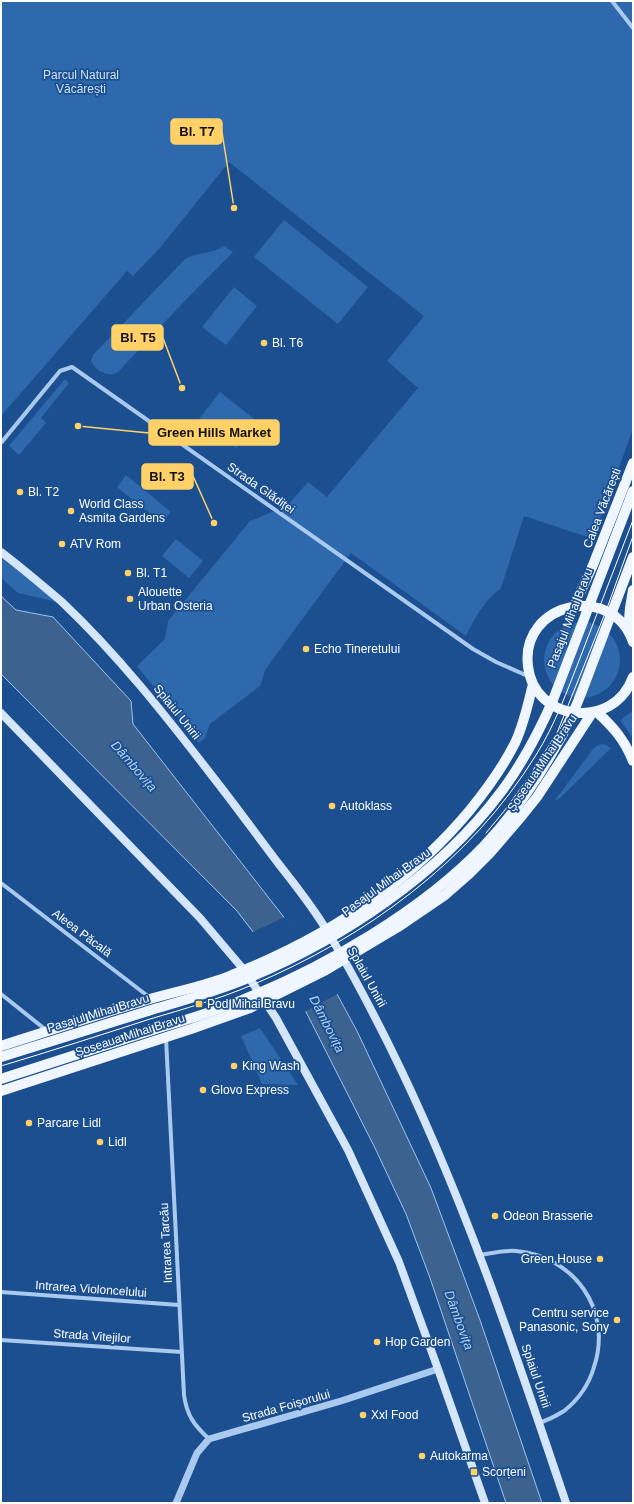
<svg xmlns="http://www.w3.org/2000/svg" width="634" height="1504" viewBox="0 0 634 1504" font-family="Helvetica,sans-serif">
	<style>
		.green { fill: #2e69ad }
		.water { fill: #3c6290; stroke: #9cc4f0 }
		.pier { fill: #1b4f8f }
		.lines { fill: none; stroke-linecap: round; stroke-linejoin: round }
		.minor { stroke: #a9c9ee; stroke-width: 4 }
		.tertiary { stroke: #a9c9ee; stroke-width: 7 }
		.secondary { stroke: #d6e6fa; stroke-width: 8 }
		.primary { stroke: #f0f6ff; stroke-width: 10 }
		.tram { stroke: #fff; stroke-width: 1 }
		.primary-bridge { stroke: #f0f6ff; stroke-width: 10 }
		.poi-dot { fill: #ffd166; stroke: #1b4f8f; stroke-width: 1.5 }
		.labels { text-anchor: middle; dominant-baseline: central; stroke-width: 3.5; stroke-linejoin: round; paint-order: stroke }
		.park-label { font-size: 12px; fill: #cfe3fa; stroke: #1b4f8f }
		.poi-label { font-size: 12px; fill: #fff; stroke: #1b4f8f; text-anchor: start }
		.street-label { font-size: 12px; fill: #fff; stroke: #1b4f8f }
		.water-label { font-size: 13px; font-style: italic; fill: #b5d3f5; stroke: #1b4f8f }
		.leader { fill: none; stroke: #ffd166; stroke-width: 1.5 }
		.callout-dot { fill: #ffd166; stroke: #1b4f8f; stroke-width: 1.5 }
		.callout { fill: #ffd166; stroke: #ffd166; stroke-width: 1.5 }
		.callout-label { font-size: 13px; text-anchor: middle; font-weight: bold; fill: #111 }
	</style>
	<rect width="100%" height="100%" fill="#1b4f8f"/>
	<path class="green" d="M1,1H633V429L593,539L524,516L501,588C484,601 475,617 466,636L351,553L265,670L261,684L260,686L210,724L205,738L199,743L137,666L165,639L168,621L250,521L287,506L308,482L327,497L418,388L387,361L424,316L229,162L159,249L133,276L127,271L1,416Z
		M284,220L368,287L338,324L254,257Z
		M224,246L233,252L176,310L118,372C108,378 96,371 91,361L93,355L185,259C197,252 213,254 224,246Z
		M234,287L257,306L226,345L202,327Z
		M65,379L69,383L41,418L46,423L19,455L9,446Z
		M220,392L257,421L236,448L199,419Z
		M126,475L171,512L162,523L117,487Z
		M176,539L203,561L189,578L162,556Z
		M1,552L62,603L18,593L1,578Z
		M544 660a38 38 0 1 1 76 0a38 38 0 1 1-76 0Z
		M633,711V739L621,721L624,717Z
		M604,744L611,748L559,799L555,800L593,749L598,745Z
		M260,1028L298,1085L262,1084L241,1036Z"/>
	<path class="water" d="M1,596L16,610L53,617L131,701L133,724L290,925L331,983L357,1031L431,1188L480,1320L542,1503H506L430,1278L406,1214L375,1148L302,1004L263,945L237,911L1,674Z"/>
	<path class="pier" d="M285,917L333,982L339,993L304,1012L251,933Z"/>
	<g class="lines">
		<path class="minor" d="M612,1L633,28
			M1,443L60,371L72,367L473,649L496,662L530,677
			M1,883L149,997
			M1,994L46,1030
			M166,1038L184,1395C187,1416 194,1425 209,1439
			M480,1255C492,1253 504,1250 516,1251C574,1256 613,1310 594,1367C589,1384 578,1400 564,1411C556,1416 548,1420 539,1423
			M1,1292L179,1305
			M1,1340L182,1352"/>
		<path class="tertiary" d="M176,1503L197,1453L209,1439L341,1401L438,1369"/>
		<path class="secondary" d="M1,552C22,568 42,585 62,602C118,655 166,716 213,777C235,805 256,834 278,863C295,885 313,907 327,931C350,968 370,1007 389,1045C462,1192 514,1348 566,1503
			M1,713L200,918L244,970L276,1018L348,1150L399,1262L438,1369L485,1503"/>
		<path class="primary" d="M574,606L593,565L633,463
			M628,631L630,608L633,590
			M633,642C613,582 520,602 528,666C534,722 614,731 633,677
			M597,712C614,728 624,739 633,761
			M1,1046C51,1030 100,1014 150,999C177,991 206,986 232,975C323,939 407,886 470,810C487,789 503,767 515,743C524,724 528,704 533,684
			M1,1057L148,1011
			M1,1079L162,1027
			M1,1091L191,1029L250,1008L326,970L398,927L445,895L469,874L490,853L521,817L537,797L592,713"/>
		<path class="tram" d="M486,833L505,810L528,778L557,733L606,611L633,536
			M1,1066C51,1051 101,1035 150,1019C184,1009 219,999 252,985C366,937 470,862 536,755C555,725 567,691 580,658C598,612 615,566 633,520"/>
		<path class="primary-bridge" d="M148,1011C181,1001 215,992 246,979C341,940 439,875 501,792C522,764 539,732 553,700L633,491
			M162,1027C189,1019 216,1011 242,1000C325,967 422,911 484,846C512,816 536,782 556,746C572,720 582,691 593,662C606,627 620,592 633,557"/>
	</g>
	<g class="poi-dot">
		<circle cx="264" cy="343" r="4"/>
		<circle cx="20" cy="492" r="4"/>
		<circle cx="71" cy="511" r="4"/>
		<circle cx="62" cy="544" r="4"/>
		<circle cx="128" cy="573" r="4"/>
		<circle cx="130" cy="599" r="4"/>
		<circle cx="306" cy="649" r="4"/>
		<circle cx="332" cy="806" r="4"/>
		<rect x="195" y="1000" width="8" height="8" rx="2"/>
		<circle cx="234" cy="1066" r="4"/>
		<circle cx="203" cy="1090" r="4"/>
		<circle cx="29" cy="1123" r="4"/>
		<circle cx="100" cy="1142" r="4"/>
		<circle cx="495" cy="1216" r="4"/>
		<circle cx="600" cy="1259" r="4"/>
		<circle cx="617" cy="1320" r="4"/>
		<circle cx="377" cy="1342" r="4"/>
		<circle cx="363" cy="1415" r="4"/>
		<circle cx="422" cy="1456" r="4"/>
		<rect x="470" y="1468" width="8" height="8" rx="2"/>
	</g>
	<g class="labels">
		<g class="park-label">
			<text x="81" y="75">Parcul Natural<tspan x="81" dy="14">Văcărești</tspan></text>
		</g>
		<g class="poi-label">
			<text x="272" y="343">Bl. T6</text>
			<text x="28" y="492">Bl. T2</text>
			<text x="79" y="504">World Class<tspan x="79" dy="14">Asmita Gardens</tspan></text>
			<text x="70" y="544">ATV Rom</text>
			<text x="136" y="573">Bl. T1</text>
			<text x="138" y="592">Alouette<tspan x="138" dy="14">Urban Osteria</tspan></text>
			<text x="314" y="649">Echo Tineretului</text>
			<text x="340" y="806">Autoklass</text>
			<text x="207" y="1004">Pod Mihai Bravu</text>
			<text x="242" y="1066">King Wash</text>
			<text x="211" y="1090">Glovo Express</text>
			<text x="37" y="1123">Parcare Lidl</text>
			<text x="108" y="1142">Lidl</text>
			<text x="503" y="1216">Odeon Brasserie</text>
			<text x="592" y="1259" text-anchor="end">Green House</text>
			<text x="609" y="1313" text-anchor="end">Centru service<tspan x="609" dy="14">Panasonic, Sony</tspan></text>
			<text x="385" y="1342">Hop Garden</text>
			<text x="371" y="1415">Xxl Food</text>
			<text x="430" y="1456">Autokarma</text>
			<text x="482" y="1472">Scorțeni</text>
		</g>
		<g class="street-label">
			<text transform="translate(261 488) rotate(35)">Strada Glădiței</text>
			<text transform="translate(602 508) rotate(-69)">Calea Văcărești</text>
			<text transform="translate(570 618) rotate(-69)">Pasajul Mihai Bravu</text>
			<text transform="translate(177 712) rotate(51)">Splaiul Unirii</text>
			<text transform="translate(542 763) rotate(-56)">Șoseaua Mihai Bravu</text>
			<text transform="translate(386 882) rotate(-36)">Pasajul Mihai Bravu</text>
			<text transform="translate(82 933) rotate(37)">Aleea Păcală</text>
			<text transform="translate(367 977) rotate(61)">Splaiul Unirii</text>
			<text transform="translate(98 1013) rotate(-17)">Pasajul Mihai Bravu</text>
			<text transform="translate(130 1035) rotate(-18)">Șoseaua Mihai Bravu</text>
			<text transform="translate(166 1243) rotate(-93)">Intrarea Tarcău</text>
			<text transform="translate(91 1289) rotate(4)">Intrarea Violoncelului</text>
			<text transform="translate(92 1336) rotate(4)">Strada Vitejilor</text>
			<text transform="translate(536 1376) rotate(71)">Splaiul Unirii</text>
			<text transform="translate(286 1406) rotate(-16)">Strada Foișorului</text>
		</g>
		<g class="water-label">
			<text transform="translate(134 766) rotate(49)">Dâmbovița</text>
			<text transform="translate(327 1024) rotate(63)">Dâmbovița</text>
			<text transform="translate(459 1320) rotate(70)">Dâmbovița</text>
		</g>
	</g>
	<path class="leader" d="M234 208L222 132M182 388L163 338M78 426L149 433M214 523L193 476"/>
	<g class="callout-dot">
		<circle cx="234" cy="208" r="4"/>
		<circle cx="182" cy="388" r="4"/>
		<circle cx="78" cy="426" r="4"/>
		<circle cx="214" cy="523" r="4"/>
	</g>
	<g class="callout">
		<rect x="171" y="119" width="51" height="25" rx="4"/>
		<rect x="112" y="325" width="51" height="25" rx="4"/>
		<rect x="149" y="420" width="130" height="25" rx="4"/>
		<rect x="142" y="464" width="51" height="25" rx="4"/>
	</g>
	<g class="callout-label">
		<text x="197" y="136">Bl. T7</text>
		<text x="138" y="342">Bl. T5</text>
		<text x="214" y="437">Green Hills Market</text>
		<text x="167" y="481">Bl. T3</text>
	</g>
	<rect width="634" height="1504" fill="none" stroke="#ffffff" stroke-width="4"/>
</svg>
